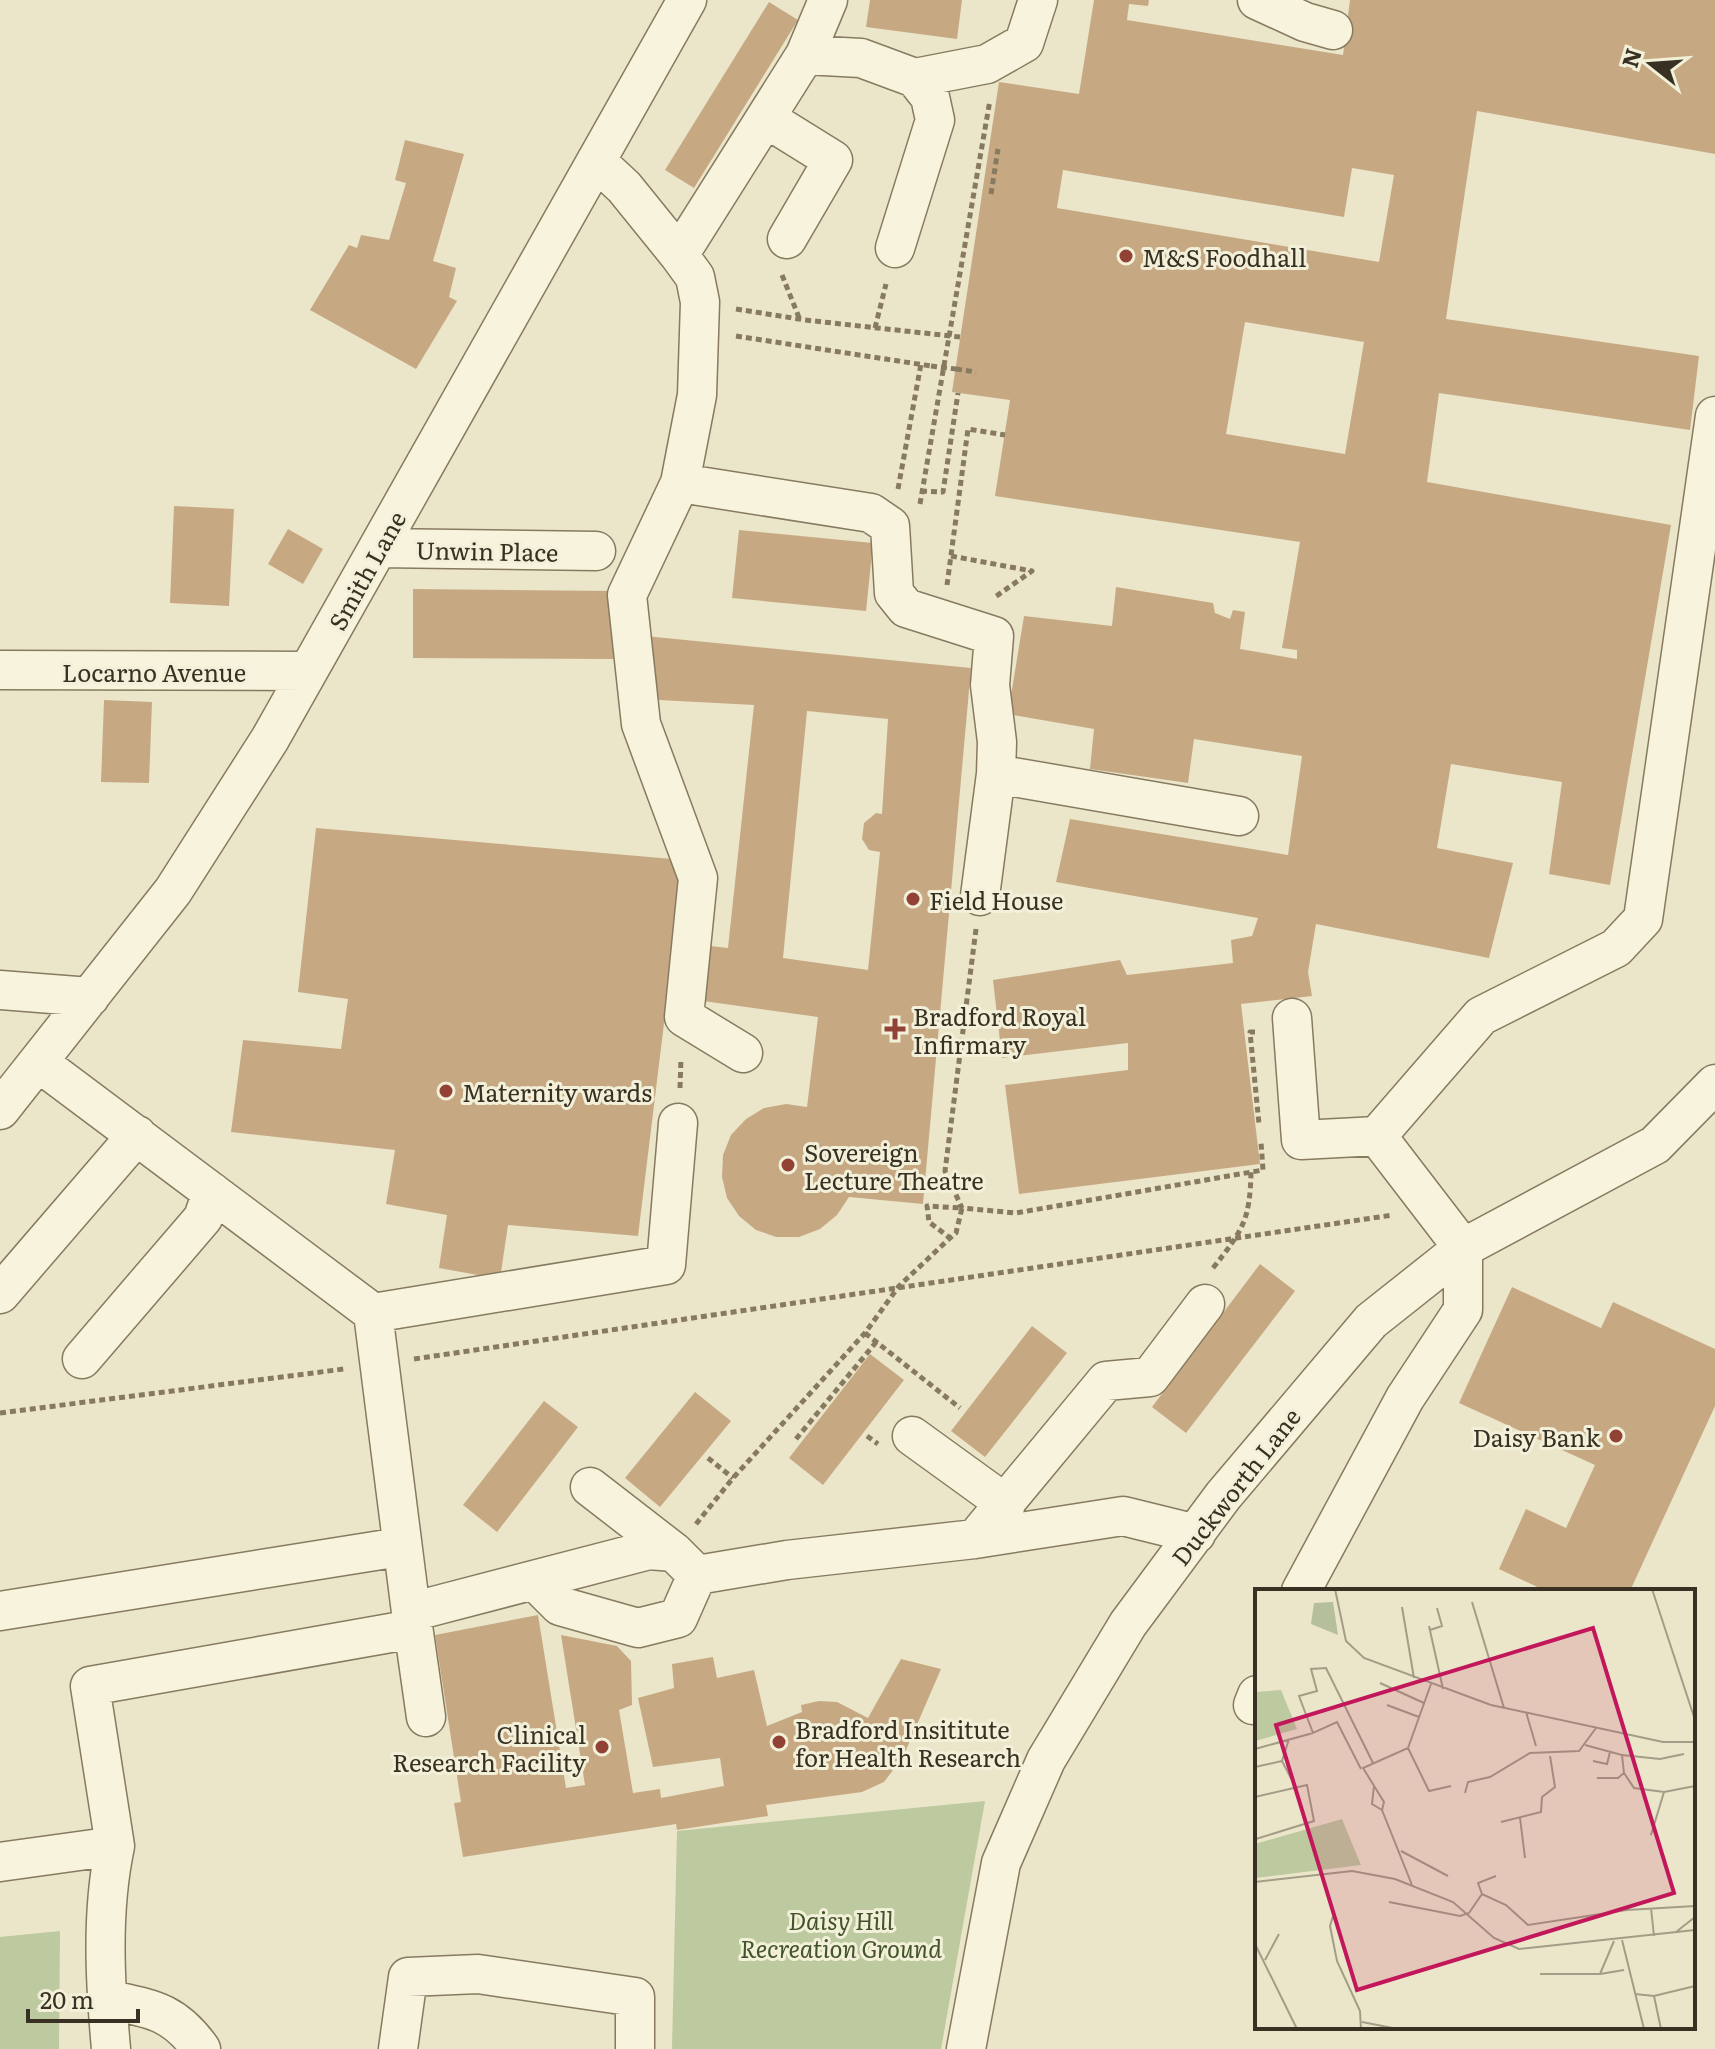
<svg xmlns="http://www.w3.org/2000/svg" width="1715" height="2049" viewBox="0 0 1715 2049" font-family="Literata,serif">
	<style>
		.green { fill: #bdc99e }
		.building { fill: #c6a983; fill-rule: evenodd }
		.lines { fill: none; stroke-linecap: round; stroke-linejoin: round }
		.minor-casing { stroke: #877a5f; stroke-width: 41 }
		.path { stroke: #877a5f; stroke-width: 5; stroke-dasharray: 6 4; stroke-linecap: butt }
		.minor { stroke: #f7f3dd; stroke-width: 38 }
		.path-bridge { stroke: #877a5f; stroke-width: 5; stroke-dasharray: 6 4; stroke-linecap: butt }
		.poi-dot { fill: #914234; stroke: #f3f0d9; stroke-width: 3 }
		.labels { text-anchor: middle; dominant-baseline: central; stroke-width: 6; stroke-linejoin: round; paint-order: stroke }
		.poi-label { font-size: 24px; fill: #383022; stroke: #f3f0d9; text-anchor: start }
		.street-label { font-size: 24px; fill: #383022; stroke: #f3f0d9 }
		.park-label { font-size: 24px; font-style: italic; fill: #43532a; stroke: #f3f0d9 }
		.inset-road { fill: none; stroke: #a39d87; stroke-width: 2 }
		.view { fill: #c2185b; fill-opacity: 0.15; stroke: #c2185b; stroke-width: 4 }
		.inset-edge { fill: none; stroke: #383022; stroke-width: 4 }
	</style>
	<rect width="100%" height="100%" fill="#ebe6ca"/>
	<path class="green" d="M985,1801L941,2049H672L677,1831Z
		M60,1931L59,2049H0V1937Z"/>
	<path class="building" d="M870,0H962L957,39L866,27Z
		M1094,0H1149L1148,6L1129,4L1127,20L1343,55L1350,0H1715V154L1477,111L1446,319L1699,356L1690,430L1439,393L1427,482L1671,525L1610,885L1549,874L1562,782L1451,764L1437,848L1513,863L1489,958L1316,924L1308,972L1312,996L1241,1004L1260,1164L1019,1194L1005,1085L1128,1070V1043L1002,1058L993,980L1120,960L1127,975L1233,963L1231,940L1252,936L1258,918L1056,882L1070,819L1288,855L1302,756L1194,739L1188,783L1090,769L1094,729L1008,714L1024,616L1112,626L1116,587L1213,603L1215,613L1230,619L1233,610L1245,612L1240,649L1297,659V650L1282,648L1300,542L995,496L1010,400L952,392L999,82L1079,94ZM1352,168L1394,175L1379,262L1057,208L1063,170L1344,217ZM1245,322L1364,342L1345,454L1226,434Z
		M769,2L798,20L694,188L665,170Z
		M405,140L464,154L433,261L456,268L449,297L457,301L416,369L310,310L349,245L357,248L361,235L389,240L406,183L395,180Z
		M174,506L234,509L229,606L170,603Z
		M288,529L323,549L303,584L268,564Z
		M739,530L873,543L866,611L732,598Z
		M413,589L615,591V659L413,658Z
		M645,636L971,668L923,1204L849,1197L837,1215L820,1229L799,1237H776L756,1230L739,1216L727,1198L722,1177L723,1155L731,1135L746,1119L764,1108L786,1104L807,1107L818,1017L696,1000L701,945L728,948L754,705L640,699ZM807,711L888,719L882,814L876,813L864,823L862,839L869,850L880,852L868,970L783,958Z
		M104,700L152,702L149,783L101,782Z
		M316,828L684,860L638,1236L508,1225L500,1279L439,1268L447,1215L386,1204L395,1150L231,1132L243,1040L341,1049L348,999L298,992Z
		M1260,1264L1295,1291L1186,1433L1152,1407Z
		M1512,1287L1601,1328L1613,1302L1715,1349V1406L1630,1591H1546L1499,1569L1526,1509L1566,1528L1595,1465L1459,1403Z
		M1032,1326L1067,1353L985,1457L951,1431Z
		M870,1354L904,1380L823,1485L789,1458Z
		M695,1392L731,1421L660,1507L625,1478Z
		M544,1401L578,1427L497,1532L463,1505Z
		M538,1615L566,1788L585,1785L561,1635L617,1646L631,1661L632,1705L619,1710L633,1793L660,1789L661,1798L724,1786L720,1758L653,1767L638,1698L674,1688L672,1664L713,1657L717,1678L754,1670L767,1726L802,1712L801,1705L819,1701L837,1702L868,1718L901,1659L941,1669L903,1757L884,1782L862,1792L766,1805L768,1816L677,1830L676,1824L463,1857L454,1803L461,1802L435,1635Z"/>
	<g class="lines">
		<g class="minor-casing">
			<path id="minor" d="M1257,0L1305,22L1333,30
				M805,55L828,0
				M767,119L833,160L787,239
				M596,161L624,187L679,255L695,277L700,302L697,395L680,483L627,595L641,724L698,878L684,1017L743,1053
				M895,248L935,120L930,97L915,78
				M679,255L805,55L861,58L915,78L987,64L1024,43L1038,0
				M680,483L871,513L890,526L894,593L906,608L994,636L990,685L997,742L996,774L980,896
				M378,548L596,551
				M0,670L308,671
				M996,774L1239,816
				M0,990L90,997
				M1292,1018L1301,1140L1377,1136
				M38,1062L373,1313L411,1612L649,1550L674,1552L697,1575
				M0,1110L173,891L270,739L687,0
				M0,1294L137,1135
				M373,1313L666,1265L678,1123
				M82,1359L203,1218L212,1192
				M912,1436L1006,1504
				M590,1487L674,1552
				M975,1539L1106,1381L1150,1377L1205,1304
				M697,1575L787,1560L975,1539L1123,1516L1196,1534
				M536,1582L560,1606L638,1628L678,1618L697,1575
				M1301,1591L1405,1398L1463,1310V1248L1377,1136L1481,1016L1616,948L1643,919L1715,416
				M0,1611L400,1547
				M411,1612L426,1717
				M1253,1705L1257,1695
				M0,1862L115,1846L90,1686L413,1629
				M106,1999C151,2009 173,2010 201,2049
				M111,2049C105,1982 101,1912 115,1846
				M398,2049L408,1977L478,1974L635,1997V2049
				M966,2049L1001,1863L1046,1760L1128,1624L1223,1496L1371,1321L1463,1248L1655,1145L1715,1084"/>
		</g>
		<path class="path" d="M991,194L998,149
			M782,275L800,320
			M736,309L805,320L960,337
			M875,328L886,284
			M736,336L931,366
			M956,369L976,372
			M898,489L921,364
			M921,491L943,492L958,393
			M920,504L990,100
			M951,556L1032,571L995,597
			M947,585L968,429L1005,435
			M976,929L945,1171L962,1208L1016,1213L1263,1170L1261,1142
			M1255,1032H1250L1259,1124
			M680,1088L681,1058
			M1213,1268C1243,1230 1250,1220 1251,1172
			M865,1333L960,1408
			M414,1359L1393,1215
			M0,1413L344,1369
			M867,1436L878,1444
			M796,1439L877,1341
			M708,1458L733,1478
			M696,1524L733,1478L865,1333L899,1286L950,1238L956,1233L962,1208L927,1206L929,1222L950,1238"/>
		<use href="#minor" class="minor"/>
		<path class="path-bridge" d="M931,366L956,369"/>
	</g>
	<g class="poi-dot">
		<circle cx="1126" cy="256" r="8"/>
		<circle cx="913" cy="899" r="8"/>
		<path d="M891 1017h8v8h8v8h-8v8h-8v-8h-8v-8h8z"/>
		<circle cx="446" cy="1091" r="8"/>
		<circle cx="788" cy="1165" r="8"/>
		<circle cx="1616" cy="1436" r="8"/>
		<circle cx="779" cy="1742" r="8"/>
		<circle cx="602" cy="1747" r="8"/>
	</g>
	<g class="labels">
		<g class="poi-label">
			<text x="1142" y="256">M&amp;S Foodhall</text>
			<text x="929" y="899">Field House</text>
			<text x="913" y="1015">Bradford Royal<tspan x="913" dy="28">Infirmary</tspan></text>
			<text x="462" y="1091">Maternity wards</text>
			<text x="804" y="1151">Sovereign<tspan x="804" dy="28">Lecture Theatre</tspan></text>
			<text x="1600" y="1436" text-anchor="end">Daisy Bank</text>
			<text x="795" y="1728">Bradford Insititute<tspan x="795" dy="28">for Health Research</tspan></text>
			<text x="586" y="1733" text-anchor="end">Clinical<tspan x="586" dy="28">Research Facility</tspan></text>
		</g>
		<g class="street-label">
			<text transform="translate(487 550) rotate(1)">Unwin Place</text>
			<text transform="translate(366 570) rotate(-61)">Smith Lane</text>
			<text x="154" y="671">Locarno Avenue</text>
			<text transform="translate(1235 1486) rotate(-52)">Duckworth Lane</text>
		</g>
		<g class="park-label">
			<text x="841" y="1919">Daisy Hill<tspan x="841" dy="28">Recreation Ground</tspan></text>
		</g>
	</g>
	<g transform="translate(1255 1589)">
		<rect width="440" height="440" fill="#ebe6ca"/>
		<path d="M26,101L42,140L0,152V103ZM87,230L106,276L0,289V255Z" fill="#bdc99e"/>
		<path d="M78,13L83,46L56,35L59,14Z" fill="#b5bf9c"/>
		<path class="inset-road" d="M80,0L91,52L109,69L236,116L408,153H440M397,0L440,131M217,13L249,119M147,18L159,89M174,37L188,100M175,41L187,37L182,19M125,94L169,114M132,116L164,128M271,123L281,157M330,156L367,166L369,184L379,199L409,203L440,197M153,159L174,202L196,197M0,160L58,144M367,166L405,170L429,165M27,172L40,197M338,172L352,175L355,163M0,178L27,172L34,150M106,180L82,133L58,144L44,107L62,102L56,80L71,79L118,174M342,189H363L369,184M119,197L117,215L127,221M210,204L213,193L235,188L275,164L324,162L341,139M0,208L52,196L59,232L1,250L0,246M265,229L270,269M246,233L286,223L287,208L300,198L295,167M396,246L409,203M146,262L193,287M0,293L97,282L140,290L198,313L239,349L264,360L440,341M157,296L127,221L129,213L108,179L153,159L176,95M227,305L223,294L241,287M134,313L205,327L214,324L227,305L251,316L273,336L372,321L440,317M396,319L399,347M79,324L75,337L82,372L105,422L106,440M421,343L440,328M367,351L389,440M0,355L42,440M10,371L24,345M285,385H345L359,352M345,385L369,381M380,405L399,407L440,397M399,407L406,440M107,433L143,440"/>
		<path class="view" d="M338,39L419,304L102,401L21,136Z"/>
		<rect width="440" height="440" class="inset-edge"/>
	</g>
	<g transform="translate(1651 64) rotate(287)" stroke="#f3f0d9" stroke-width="6" paint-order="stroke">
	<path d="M0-6L14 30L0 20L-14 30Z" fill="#383022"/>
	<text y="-12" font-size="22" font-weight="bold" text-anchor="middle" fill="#383022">N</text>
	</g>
	<path d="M28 2009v12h110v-12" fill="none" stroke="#383022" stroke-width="4"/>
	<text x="40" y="2009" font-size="24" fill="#383022" stroke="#f3f0d9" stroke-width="6" paint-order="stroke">20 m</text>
</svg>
